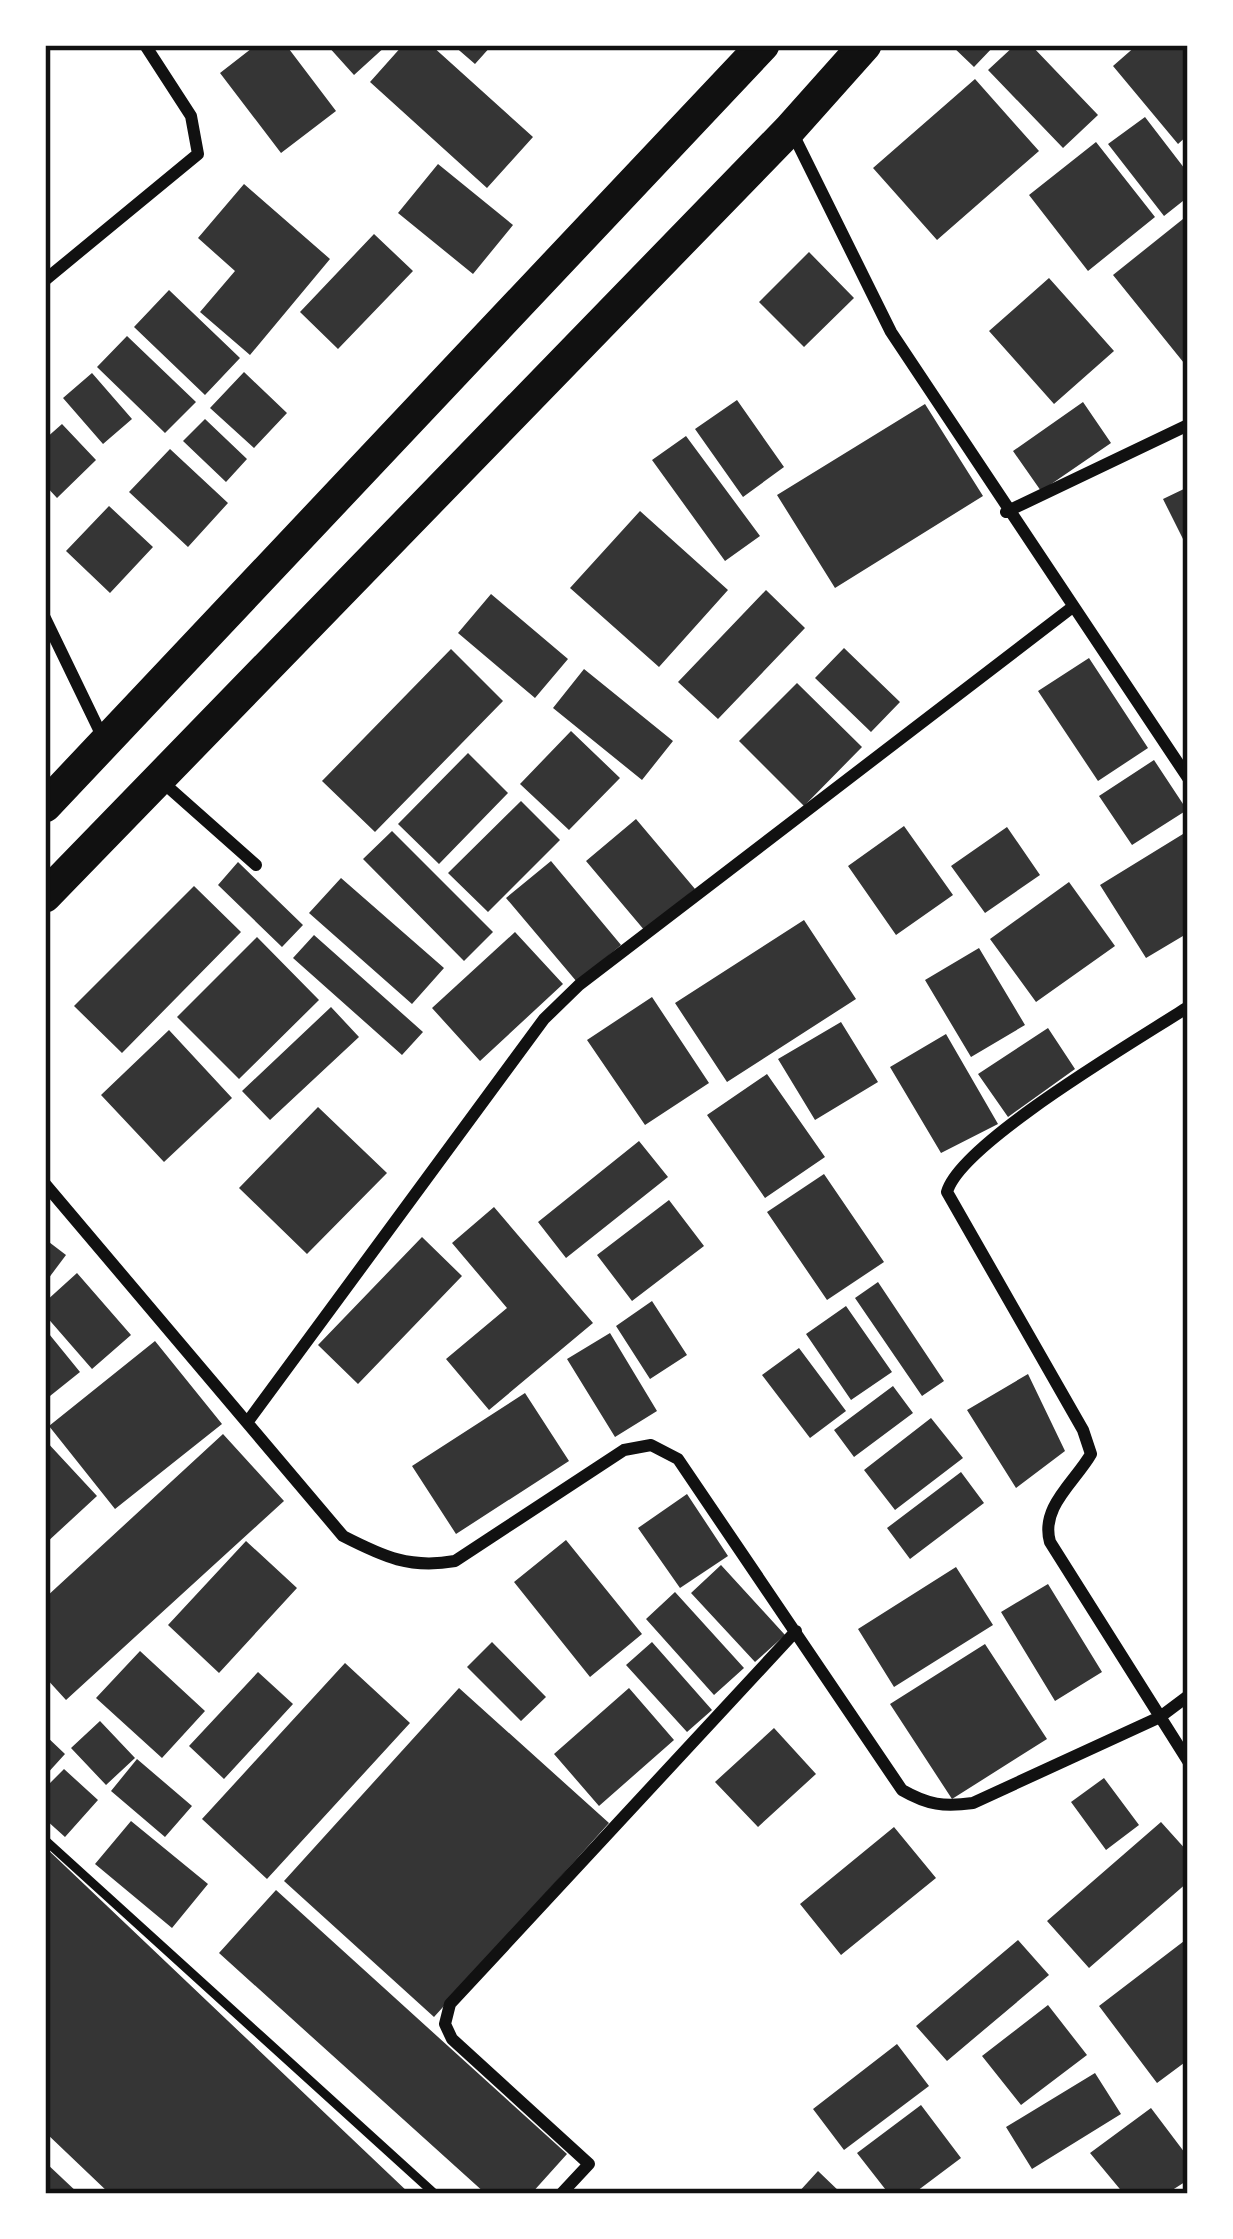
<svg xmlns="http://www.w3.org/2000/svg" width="1233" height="2239" viewBox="0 0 1233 2239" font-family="'Roboto Condensed',sans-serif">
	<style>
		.building { fill: #353535 }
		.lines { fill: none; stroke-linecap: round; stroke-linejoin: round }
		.service { stroke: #111; stroke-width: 9 }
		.minor { stroke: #111; stroke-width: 12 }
		.trunk { stroke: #111; stroke-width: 33 }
		.neatline { fill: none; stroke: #111; stroke-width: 4.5 }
	</style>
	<rect width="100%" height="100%" fill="#fff"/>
	<path class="building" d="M256,45H286L336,111L281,153L220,73Z
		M327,45H387L354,75Z
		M403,45H431L533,137L487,188L370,82Z
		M453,45H492L475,64Z
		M951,45H995L974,67Z
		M1015,45H1031L1098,115L1063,148L988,70Z
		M1137,45H1181L1188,53V135L1178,144L1113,66Z
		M975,79L1039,151L937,240L873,168Z
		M1145,117L1188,173V197L1164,216L1108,144Z
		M1096,142L1155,217L1088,271L1029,195Z
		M438,164L513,225L473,274L398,213Z
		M244,184L330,259L250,355L200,312L235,271L198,238Z
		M1188,215V368L1113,275Z
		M374,234L413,271L338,349L300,312Z
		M809,252L854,298L804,347L759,302Z
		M1049,278L1114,351L1054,404L989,331Z
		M169,290L240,358L205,395L134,327Z
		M127,336L196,402L165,433L97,367Z
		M244,372L287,413L254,448L210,408Z
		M92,373L132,419L103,444L63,398Z
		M737,400L784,467L743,497L695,429Z
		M1083,402L1111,443L1041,491L1013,451Z
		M925,404L983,496L835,588L777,495Z
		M205,419L247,459L226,482L183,441Z
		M62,424L96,460L57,498L45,485V439Z
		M686,436L760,536L725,561L652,460Z
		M170,449L228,503L188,547L129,492Z
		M1188,487V549L1163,499Z
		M109,506L153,547L110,593L66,551Z
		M640,511L728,590L659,667L570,588Z
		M766,590L805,628L718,719L678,682Z
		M491,594L568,659L535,698L458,633Z
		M844,648L900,702L871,732L815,678Z
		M451,649L503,701L375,832L322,781Z
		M1089,658L1148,748L1098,781L1038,691Z
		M584,669L673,741L642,780L553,708Z
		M797,683L862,747L804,806L739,741Z
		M571,731L620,778L569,830L520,784Z
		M468,753L508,793L439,864L398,824Z
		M1154,760L1187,810L1132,845L1099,796Z
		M521,801L560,840L488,912L448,873Z
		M636,819L695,889L645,931L586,861Z
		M904,826L953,895L896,935L848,866Z
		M1007,827L1040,875L985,913L951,866Z
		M392,831L493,932L464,961L363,859Z
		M1183,834L1188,843V933L1146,958L1100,885Z
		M551,861L621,945L577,982L506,898Z
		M238,862L303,925L282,947L218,885Z
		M341,878L444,968L412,1004L309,913Z
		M1069,882L1115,946L1036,1002L990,939Z
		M194,886L241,932L122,1053L74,1006Z
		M804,920L856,999L727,1082L675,1003Z
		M515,932L563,984L480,1061L432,1008Z
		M314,935L423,1032L402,1055L293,958Z
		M257,937L319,1000L239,1079L177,1017Z
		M979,948L1025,1025L971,1057L925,980Z
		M652,997L709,1083L645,1125L587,1040Z
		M331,1007L359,1037L270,1120L242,1091Z
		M841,1022L878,1082L815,1120L778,1059Z
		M1048,1028L1075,1069L1008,1117L978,1074Z
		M169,1030L232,1098L164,1162L101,1095Z
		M946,1034L998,1124L941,1153L890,1067Z
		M767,1074L825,1157L765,1198L707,1115Z
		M318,1107L387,1173L307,1254L239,1188Z
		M639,1141L668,1177L566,1258L538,1222Z
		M824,1174L884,1262L827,1300L767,1212Z
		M669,1200L704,1246L632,1301L597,1255Z
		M494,1207L593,1323L489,1410L446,1359L507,1308L452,1243Z
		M422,1237L462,1276L358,1384L318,1345Z
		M45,1239L66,1255L45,1283Z
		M77,1273L131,1335L92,1369L45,1315V1302Z
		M878,1282L944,1381L922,1396L855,1298Z
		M652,1301L687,1355L650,1379L616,1326Z
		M846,1306L892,1372L851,1400L806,1334Z
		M45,1329L80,1372L45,1400Z
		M610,1333L657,1411L615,1437L567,1359Z
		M155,1341L222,1424L115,1509L49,1426Z
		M799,1348L846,1411L810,1438L762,1375Z
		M1028,1374L1065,1451L1016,1488L967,1410Z
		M893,1386L913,1413L854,1457L834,1430Z
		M525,1393L569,1461L456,1534L412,1466Z
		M931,1418L963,1458L895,1510L864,1470Z
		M223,1434L284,1501L66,1700L45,1677V1598Z
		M45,1440L97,1496L45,1544Z
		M961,1472L984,1503L910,1559L887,1528Z
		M687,1494L728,1556L680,1588L638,1528Z
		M566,1540L642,1634L590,1677L514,1582Z
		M246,1541L297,1588L219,1673L168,1625Z
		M721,1565L785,1635L755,1662L691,1593Z
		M956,1567L993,1625L894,1687L858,1629Z
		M1048,1584L1102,1672L1055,1701L1001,1612Z
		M675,1592L744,1668L714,1695L646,1619Z
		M492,1642L546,1697L521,1721L467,1667Z
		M652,1642L712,1710L687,1732L626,1665Z
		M985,1644L1047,1739L952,1799L890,1704Z
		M140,1651L205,1711L162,1758L96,1698Z
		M345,1663L410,1723L267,1879L202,1819Z
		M258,1672L293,1704L224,1779L189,1746Z
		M459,1688L609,1823L434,2017L284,1881Z
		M629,1688L674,1740L599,1806L554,1754Z
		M100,1721L135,1758L106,1785L71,1748Z
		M774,1728L816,1774L758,1827L715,1782Z
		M45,1735L65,1754L45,1776Z
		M137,1759L192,1806L165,1837L111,1791Z
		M64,1769L98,1800L65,1837L45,1819V1788Z
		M1104,1778L1139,1825L1106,1850L1071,1802Z
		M131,1821L208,1884L172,1928L95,1864Z
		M1161,1822L1188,1852V1882L1089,1968L1047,1921Z
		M894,1827L936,1878L841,1955L800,1904Z
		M45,1847L410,2194H110L45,2132Z
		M276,1890L567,2154L531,2194H486L219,1953Z
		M1188,1938V2060L1157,2083L1099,2006Z
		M1018,1940L1049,1975L947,2061L916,2026Z
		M1048,2005L1087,2055L1021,2105L982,2056Z
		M897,2044L929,2086L844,2150L813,2109Z
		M1095,2073L1121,2114L1032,2169L1006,2127Z
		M921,2105L961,2158L913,2194H889L857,2153Z
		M1151,2108L1188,2157V2180L1166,2194H1124L1090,2153Z
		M45,2162L79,2194H45Z
		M818,2171L842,2194H797Z"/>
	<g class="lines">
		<path class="service" d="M45,1840L435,2194"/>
		<path class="minor" d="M791,130L891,332L1188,778
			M45,280L198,154L191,116L145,45
			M1006,512L1188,425
			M45,618L102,736
			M159,779L256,865
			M1188,1007C1139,1039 960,1143 947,1192L1083,1430L1091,1454C1075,1482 1040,1507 1050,1542L1188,1761
			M45,1184L343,1536C384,1557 410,1569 455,1561L624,1450L651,1445L678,1459L902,1790C928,1805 944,1807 973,1803L1160,1717L1188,1696
			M249,1420L544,1019L579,985L1070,609
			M561,2194L589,2164L452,2039L445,2024L450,2004L796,1631"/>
		<path class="trunk" d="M45,806L763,45
			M45,896L790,129L865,45"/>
	</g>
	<rect width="1233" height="2239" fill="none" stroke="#ffffff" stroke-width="96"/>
	<rect x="48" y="48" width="1137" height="2143" class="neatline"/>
</svg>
